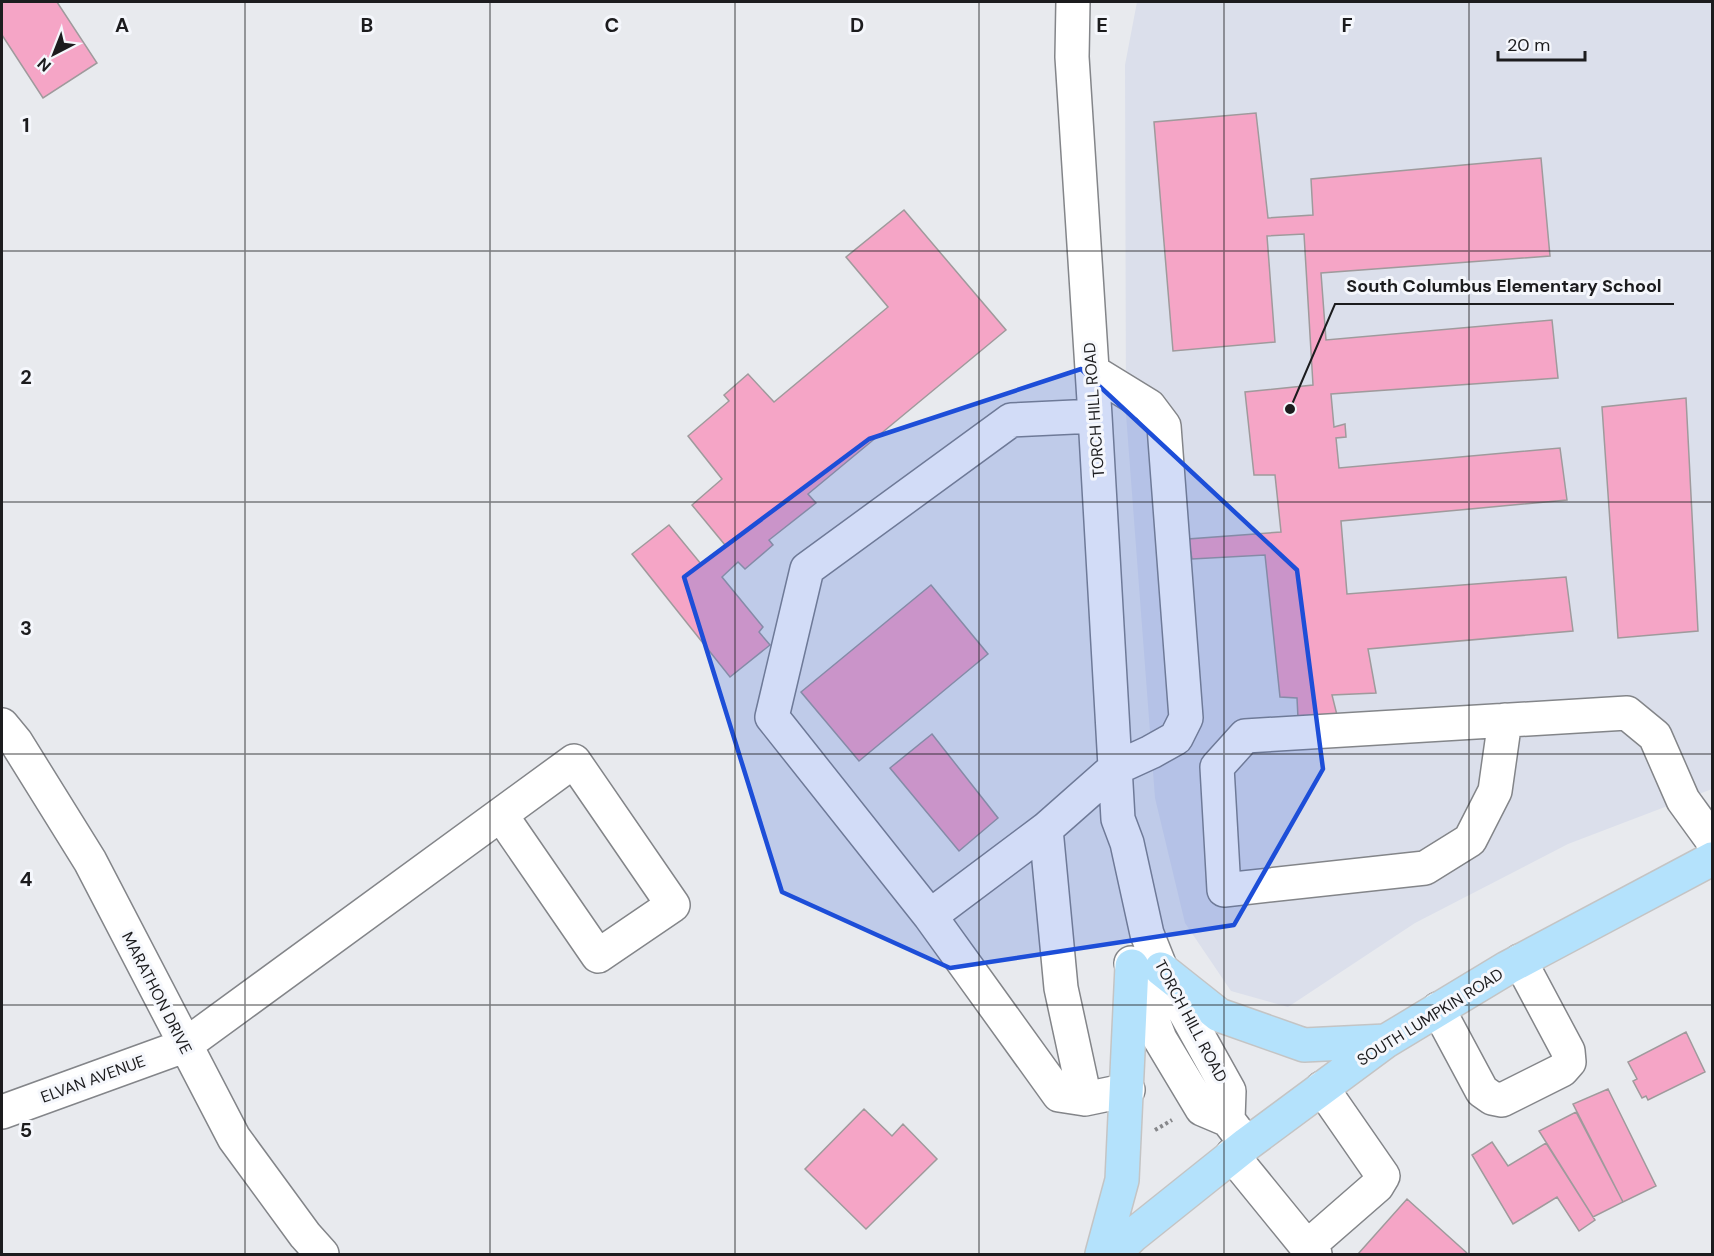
<svg xmlns="http://www.w3.org/2000/svg" width="1714" height="1256" viewBox="0 0 1714 1256" font-family="'DM Sans',sans-serif">
	<style>
		.built { fill: #dbdfeb }
		.building { fill: #f5a5c6; stroke: #9f9a9c; stroke-width: 1.5 }
		.lines { fill: none; stroke-linecap: round; stroke-linejoin: round }
		.minor-casing { stroke: #838589; stroke-width: 36 }
		.major-casing { stroke: #c4c4c4; stroke-width: 36 }
		.path { stroke: #86878a; stroke-width: 4; stroke-dasharray: 3 3; stroke-linecap: butt }
		.minor { stroke: #fff; stroke-width: 33 }
		.major { stroke: #b4e2fc; stroke-width: 33 }
		.marked { fill: #1d4ed8; fill-opacity: 0.2; stroke: #1d4ed8; stroke-width: 4.5; stroke-linejoin: round }
		.grid { fill: none; stroke: #1c1c1e; stroke-width: 1.5; stroke-opacity: 0.55 }
		.labels { text-anchor: middle; dominant-baseline: central; stroke-width: 6; stroke-linejoin: round; paint-order: stroke }
		.street-label { font-size: 16px; fill: #1c1c1e; stroke: #f5f7fc }
		.grid-label { font-size: 20px; text-anchor: middle; font-weight: bold; fill: #1c1c1e; stroke: #f5f7fc; stroke-width: 6; stroke-linejoin: round; paint-order: stroke }
		.leader { fill: none; stroke: #1c1c1e; stroke-width: 2 }
		.callout-dot { fill: #1c1c1e; stroke: #f5f7fc; stroke-width: 2 }
		.callout-label { font-size: 18px; text-anchor: middle; font-weight: bold; fill: #1c1c1e; stroke: #f5f7fc; stroke-width: 6; stroke-linejoin: round; paint-order: stroke }
	</style>
	<rect width="100%" height="100%" fill="#e8eaee"/>
	<path class="built" d="M1137,2H1712V789L1568,844L1415,923L1288,1007L1231,991L1185,923L1155,798L1126,414L1125,65Z"/>
	<path class="building" d="M2,2H57L97,63L43,98L2,35Z
		M1256,113L1268,218L1313,215L1311,179L1541,158L1550,256L1321,273L1326,340L1552,320L1558,378L1331,394L1334,427L1345,424L1346,437L1336,438L1339,468L1560,448L1567,500L1341,521L1347,594L1566,577L1573,631L1368,649L1376,693L1332,695L1337,715L1298,718L1297,698L1280,697L1265,555L1192,559L1188,539L1281,532L1275,475H1254L1245,392L1313,385L1304,234L1267,236L1275,342L1173,351L1154,122Z
		M904,210L1006,330L808,494L816,503L769,540L773,545L745,569L738,562L722,577L763,627L759,632L770,645L730,677L632,554L669,525L701,564L725,545L692,505L722,479L688,436L729,401L724,395L748,374L774,402L888,307L846,257Z
		M1686,398L1698,631L1618,638L1602,407Z
		M931,585L988,654L859,761L801,692Z
		M932,734L998,818L959,851L890,768Z
		M1686,1032L1705,1072L1648,1100L1646,1096L1642,1098L1633,1081L1637,1079L1628,1062Z
		M1608,1089L1656,1186L1623,1202L1573,1104Z
		M864,1109L892,1136L903,1124L937,1159L866,1229L805,1169Z
		M1576,1112L1623,1202L1593,1217L1539,1131Z
		M1492,1142L1508,1166L1546,1143L1595,1220L1579,1231L1557,1197L1513,1224L1472,1155Z
		M1407,1199L1468,1254H1358Z"/>
	<g class="lines">
		<g class="minor-casing">
			<path id="minor" d="M1073,2L1072,57L1095,416L1118,819L1127,843L1147,934L1161,969L1229,1091L1228,1120
				M1095,416L1011,420L807,569L772,717L930,916L1059,1095L1085,1099L1128,1090
				M1505,720L1495,791L1470,840L1425,868L1224,890L1217,767L1245,736L1627,713L1655,736L1683,800L1712,840
				M2,725L16,742L90,861L234,1138L305,1235L322,1254
				M1046,829L1061,988L1085,1099
				M930,916L1046,829L1114,769L1151,752L1176,738L1186,718L1164,426L1149,406L1092,371
				M1131,963L1160,1039L1202,1109L1228,1120L1241,1137
				M1438,1009L1482,1091L1492,1098L1502,1100L1562,1070L1569,1062L1568,1051L1520,961
				M2,1112L184,1046L574,761L673,905L598,956L501,815
				M1232,1155L1307,1247
				M1315,1254L1307,1247L1377,1186L1383,1176L1322,1088"/>
		</g>
		<g class="major-casing">
			<path id="major" d="M1161,969L1219,1015L1304,1045L1386,1041
				M1102,1254L1122,1180L1132,966
				M1114,1254L1132,1236L1247,1144L1386,1041L1507,968L1712,859"/>
		</g>
		<path class="path" d="M1155,1130L1172,1120"/>
		<use href="#minor" class="minor"/>
		<use href="#major" class="major"/>
	</g>
	<path class="marked" d="M1081,369L1297,570L1323,769L1234,925L950,968L782,892L684,577L869,439Z"/>
	<path class="grid" d="M245,2V1254M490,2V1254M735,2V1254M979,2V1254M1224,2V1254M1469,2V1254M2,251H1712M2,502H1712M2,754H1712M2,1005H1712"/>
	<g class="labels">
		<g class="street-label">
			<text transform="translate(1094 410) rotate(-94)">TORCH HILL ROAD</text>
			<text transform="translate(157 993) rotate(63)">MARATHON DRIVE</text>
			<text transform="translate(1430 1017) rotate(-32)">SOUTH LUMPKIN ROAD</text>
			<text transform="translate(1191 1021) rotate(62)">TORCH HILL ROAD</text>
			<text transform="translate(93 1079) rotate(-20)">ELVAN AVENUE</text>
		</g>
	</g>
	<g class="grid-label">
		<text x="122" y="32">A</text>
		<text x="367" y="32">B</text>
		<text x="612" y="32">C</text>
		<text x="857" y="32">D</text>
		<text x="1102" y="32">E</text>
		<text x="1347" y="32">F</text>
		<text x="26" y="132">1</text>
		<text x="26" y="384">2</text>
		<text x="26" y="635">3</text>
		<text x="26" y="886">4</text>
		<text x="26" y="1137">5</text>
	</g>
	<path class="leader" d="M1290 409L1335 304H1674"/>
	<circle class="callout-dot" cx="1290" cy="409" r="6"/>
	<g class="callout-label">
		<text x="1504" y="292">South Columbus Elementary School</text>
	</g>
	<rect width="1714" height="1256" fill="none" stroke="#1c1c1e" stroke-width="6"/>
	<g transform="translate(54 54) rotate(222)" stroke="#f5f7fc" stroke-width="4.5" paint-order="stroke">
	<path d="M0-4.5L10 22L0 15L-10 22Z" fill="#1c1c1e"/>
	<text y="-9" font-size="16" font-weight="bold" text-anchor="middle" fill="#1c1c1e">N</text>
	</g>
	<path d="M1498 51v9h87v-9" fill="none" stroke="#1c1c1e" stroke-width="3"/>
	<text x="1507" y="51" font-size="18" fill="#1c1c1e" stroke="#f5f7fc" stroke-width="4.5" paint-order="stroke">20 m</text>
</svg>
